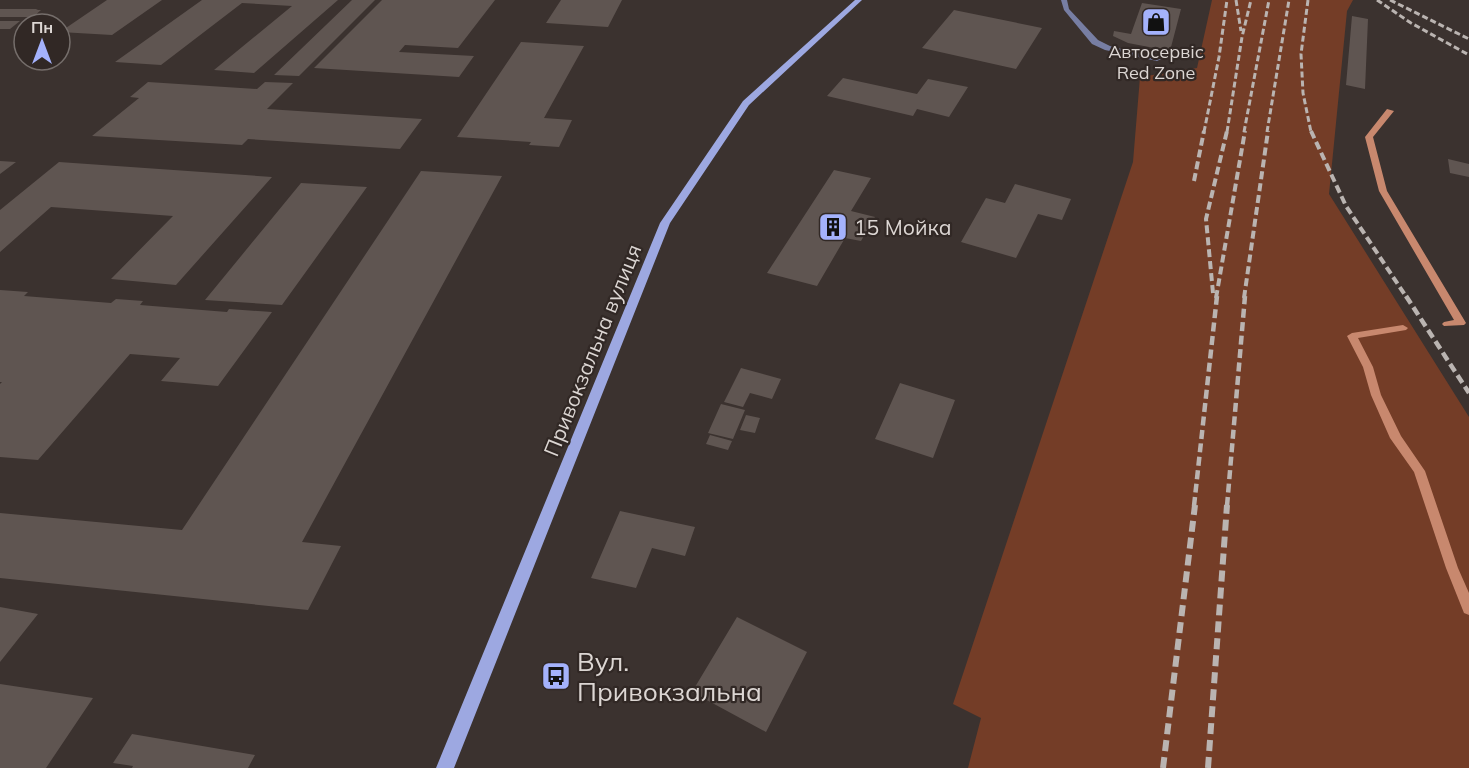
<svg xmlns="http://www.w3.org/2000/svg" width="1469" height="768" viewBox="0 0 1469 768" font-family="Mulish,sans-serif">
	<style>
		.green { fill: #743d27 }
		.lines { fill: none; stroke-linecap: round; stroke-linejoin: round }
		.stream { fill: #c8886e; fill-rule: evenodd }
		.building { fill: #5f5551 }
		.service { fill: #777ea3; fill-rule: evenodd }
		.secondary { fill: #9da8e1; fill-rule: evenodd }
		.rail-far3 { stroke: #bab4b1; stroke-width: 3; stroke-dasharray: 6 3; stroke-linecap: butt }
		.rail-far2 { stroke: #bab4b1; stroke-width: 4; stroke-dasharray: 8 4; stroke-linecap: butt }
		.rail-far1 { stroke: #bab4b1; stroke-width: 4.5; stroke-dasharray: 9 4.5; stroke-linecap: butt }
		.rail { stroke: #bab4b1; stroke-width: 6; stroke-dasharray: 11 6; stroke-linecap: butt }
		.labels { text-anchor: middle; dominant-baseline: central; stroke-width: 4.5; stroke-linejoin: round; paint-order: stroke }
		.far-poi-label { font-size: 18px; fill: #dcd6d3; stroke: #312825 }
		.poi-label { font-size: 21px; fill: #dcd6d3; stroke: #312825; text-anchor: start }
		.street-label { font-size: 21px; fill: #dcd6d3; stroke: #312825 }
		.near-poi-label { font-size: 26px; fill: #dcd6d3; stroke: #312825; text-anchor: start }
	</style>
	<rect width="100%" height="100%" fill="#3b322f"/>
	<path class="green" d="M1212,0H1353L1347,11L1329,194L1469,417V768H968L981,718L953,704L1133,162L1140,77L1197,68Z"/>
	<g class="lines">
		<path class="stream" d="M1387,109L1394,111L1373,137L1387,191L1466,323L1464,325L1444,326L1442,324L1444,322L1454,320L1379,191L1365,137Z
			M1403,325L1408,328L1406,330L1358,338L1373,367L1381,395L1401,436L1425,471L1458,568L1469,593V615L1464,613L1446,568L1414,472L1390,438L1371,395L1363,367L1347,336L1352,333Z"/>
	</g>
	<path class="building" d="M107,0H162L112,35L60,32Z
		M202,0H338L254,73L214,70L292,6L242,3L161,65L115,62Z
		M352,0H375L299,76L274,75Z
		M382,0H495L458,48L405,45L399,52L474,56L459,77L314,68Z
		M561,0H622L608,27L546,23Z
		M1142,3L1181,9L1170,51L1128,43L1113,36L1114,31L1131,34Z
		M0,9H38L36,10H41L33,17H0Z
		M954,10L1042,28L1016,69L922,48Z
		M1352,16L1368,19L1365,89L1346,85Z
		M0,21H20L10,29H0Z
		M521,42L584,46L544,118L572,120L559,147L529,145L531,142L457,137Z
		M843,78L917,94L928,79L968,87L949,117L917,109L913,116L827,96Z
		M148,82L257,89L265,82L293,83L267,109L422,119L400,149L248,139L242,145L92,136L139,98L130,97Z
		M1448,159L1469,164V177L1450,173Z
		M0,161L16,162L0,174Z
		M59,162L272,177L176,285L111,279L173,216L51,207L0,252V210Z
		M834,170L871,178L851,211L875,217L861,241L845,238L817,286L767,273Z
		M421,171L502,176L302,542L341,546L308,610L0,578V513L182,530Z
		M301,183L367,187L282,305L205,300Z
		M1015,184L1071,199L1062,220L1038,214L1016,258L961,242L986,198L1005,203Z
		M0,290L28,292L24,296L111,303L116,299L143,301L140,305L227,312L229,309L272,312L218,386L161,381L180,358L130,354L38,460L0,457V384L2,382H0Z
		M741,368L781,379L772,399L750,393L743,407L724,402Z
		M900,383L955,400L933,458L875,439Z
		M721,404L745,410L733,439L708,433Z
		M746,415L760,418L755,433L740,430Z
		M710,435L732,441L728,450L706,444Z
		M620,511L695,527L685,556L652,548L636,588L591,578Z
		M0,607L38,614L0,662Z
		M737,617L807,652L766,732L692,692Z
		M0,684L93,698L46,768H0Z
		M132,734L255,755L248,768H132L133,766L113,763Z"/>
	<g class="lines">
		<path class="service" d="M1061,0H1067L1069,9L1098,40L1110,46L1161,59L1157,61L1105,50L1092,44L1064,10Z"/>
		<path class="secondary" d="M855,0H862L749,105L670,223L454,768H436L660,223L743,101Z"/>
		<path class="rail-far3" d="M1236,0L1241,31
			M1308,0L1301,54L1303,93L1311,132
			M1377,0L1411,23L1469,55
			M1390,0L1469,39
			M1204,132L1219,57L1227,0
			M1227,132L1242,37L1251,0
			M1244,132L1269,0
			M1267,132L1289,0"/>
		<path class="rail-far2" d="M1311,131L1346,206L1407,298
			M1194,181L1204,131
			M1213,293L1206,219L1227,131
			M1216,298L1245,131
			M1244,298L1268,131"/>
		<path class="rail-far1" d="M1406,296L1469,393
			M1194,506L1217,296
			M1227,506L1245,296"/>
		<path class="rail" d="M1163,768L1195,505
			M1208,768L1227,505"/>
	</g>
	<defs>
		<g id="shop-square" transform="scale(1.5)"><rect x="-9" y="-9" width="18" height="18" rx="4" fill="#a4b2fc" stroke="#312825"/><path d="M-5-2.5h2.3a2.7 3.5 0 0 1 5.4 0H5L5.5 6h-11ZM-1.5-2.5h3a1.5 2.3 0 0 0-3 0Z" fill="#111"/></g>
		<g id="building-square" transform="scale(1.5)"><rect x="-9" y="-9" width="18" height="18" rx="4" fill="#a4b2fc" stroke="#312825"/><path d="M-4-6H4V6H1V3H-1V6H-4ZM-2.5-4.3h1.7v1.8h-1.7ZM.8-4.3h1.7v1.8H.8ZM-2.5-1h1.7V.8h-1.7ZM.8-1h1.7V.8H.8Z" fill="#111"/></g>
		<g id="bus-square" transform="scale(1.5)"><rect x="-9" y="-9" width="18" height="18" rx="4" fill="#a4b2fc" stroke="#312825"/><path d="M-5-6H5V4H4V6H2V4H-2V6H-4V4H-5ZM-3.5-4V0h7V-4ZM-3.5 1.2v1.5H-2V1.2ZM2 1.2v1.5H3.5V1.2Z" fill="#111"/></g>
	</defs>
	<g fill-rule="evenodd">
		<use href="#shop-square" x="1156" y="22"/>
		<use href="#building-square" x="833" y="227"/>
		<use href="#bus-square" x="556" y="676"/>
	</g>
	<g class="labels">
		<g class="far-poi-label">
			<text x="1156" y="51">Автосервіс<tspan x="1156" dy="21">Red Zone</tspan></text>
		</g>
		<g class="poi-label">
			<text x="854" y="227">15 Мойка</text>
		</g>
		<g class="street-label">
			<text transform="translate(592 350) rotate(-68)">Привокзальна вулиця</text>
		</g>
		<g class="near-poi-label">
			<text x="577" y="661">Вул.<tspan x="577" dy="30">Привокзальна</tspan></text>
		</g>
	</g>
	<g transform="translate(42 42)"><circle r="28" fill="#312825" stroke="#756e6b" stroke-width="1.5"/>
	<path d="M0-4.5L10 22L0 15L-10 22Z" fill="#a4b2fc"/>
	<text y="-9" font-size="16" font-weight="bold" text-anchor="middle" fill="#dcd6d3">Пн</text>
	</g>
</svg>
